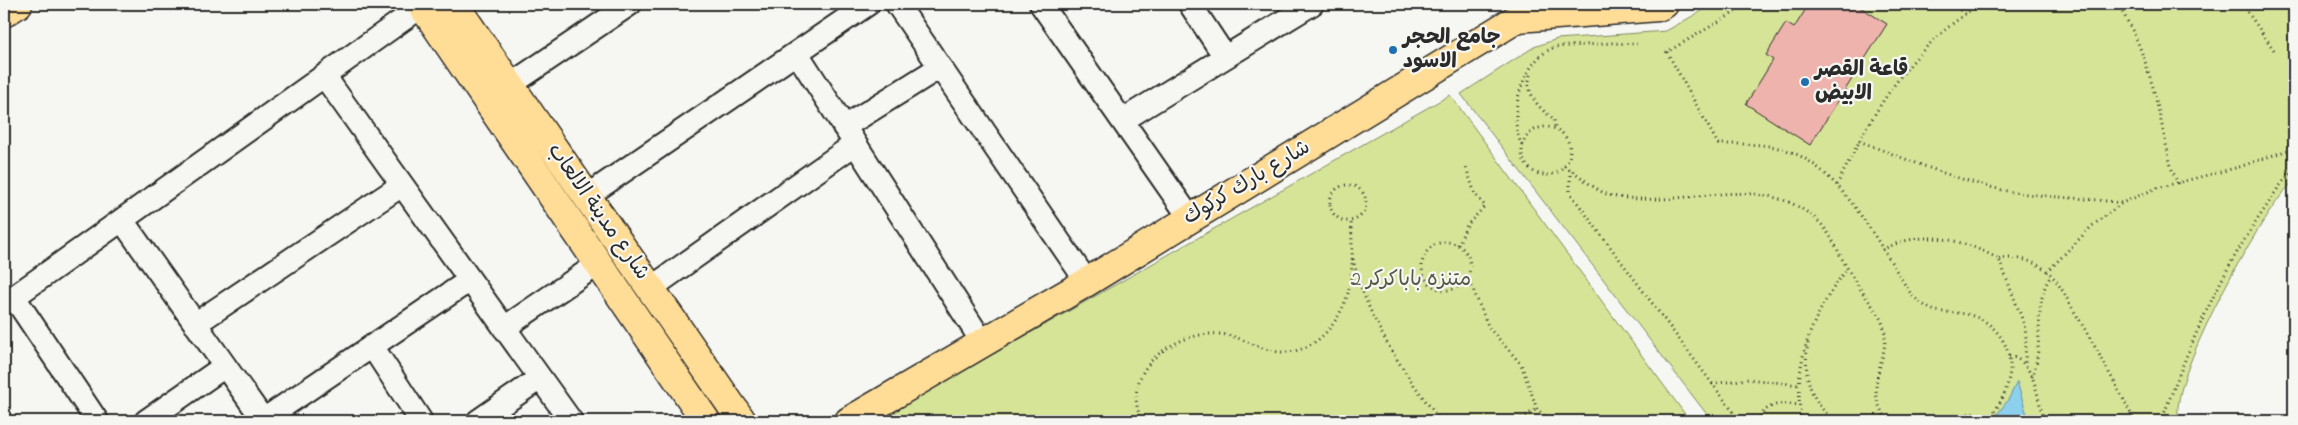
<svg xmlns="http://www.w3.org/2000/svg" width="2298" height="425" viewBox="0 0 2298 425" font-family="'Indie Flower','Playpen Sans Arabic',sans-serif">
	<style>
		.green { fill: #d6e497; stroke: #808861 }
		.water { fill: #8cd0ed; stroke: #658e9f }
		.building { fill: #eeb3ac; stroke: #2b2b2b }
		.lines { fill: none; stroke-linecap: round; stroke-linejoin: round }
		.minor-casing { stroke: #2b2b2b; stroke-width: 26 }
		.major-casing { stroke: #2b2b2b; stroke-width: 31 }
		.path { stroke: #2b2b2b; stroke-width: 3; stroke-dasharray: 1 4; stroke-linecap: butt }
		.minor { stroke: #f6f6f2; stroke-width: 22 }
		.major { stroke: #ffdd96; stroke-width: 28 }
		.poi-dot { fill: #1f6fb2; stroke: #f6f6f2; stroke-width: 2 }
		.labels { text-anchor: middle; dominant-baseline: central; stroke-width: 4.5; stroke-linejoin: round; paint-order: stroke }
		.poi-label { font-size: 21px; font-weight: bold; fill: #2b2b2b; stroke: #f6f6f2; text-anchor: start }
		.street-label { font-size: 21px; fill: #2b2b2b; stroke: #f6f6f2 }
		.park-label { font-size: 21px; fill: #565946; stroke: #f6f6f2 }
	</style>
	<rect width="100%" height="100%" fill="#f6f6f2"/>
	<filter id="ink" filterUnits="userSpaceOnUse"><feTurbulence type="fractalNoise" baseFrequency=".02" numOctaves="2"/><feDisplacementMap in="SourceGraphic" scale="10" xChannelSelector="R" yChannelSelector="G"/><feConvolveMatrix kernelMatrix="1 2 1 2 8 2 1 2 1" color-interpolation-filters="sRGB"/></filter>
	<g filter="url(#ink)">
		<path class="green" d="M1714,4H2294V181C2265,205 2162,390 2180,421H1712L1461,94L1534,47L1557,39L1666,31Z
			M1450,95L1690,421H875Z"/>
		<path class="water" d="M2017,382L2029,421H1992L2008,400Z"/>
		<path class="building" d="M1809,4H1855L1887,24L1810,145L1746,104L1773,60L1766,55L1786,23L1794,28Z"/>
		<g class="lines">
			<g class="minor-casing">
				<path id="minor" d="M897,4L1087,282
					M1041,4L1190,218
					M1190,4L1225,57
					M797,53L983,343
					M325,77L571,421
					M510,85L630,4
					M1123,120L1312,4
					M844,127L940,67
					M587,196L868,4
					M122,220L264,421
					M651,288L855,144
					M14,297L97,421
					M4,304L422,6
					M195,324L402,185
					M504,328L598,264
					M372,346L421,421
					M263,420L470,280
					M146,421L225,366
					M478,421L540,378"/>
			</g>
			<g class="major-casing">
				<path id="major" d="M421,4L706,421
					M454,4L742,421
					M4,13L18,4
					M849,421L1087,282L1518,18L1658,7L1664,4"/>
			</g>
			<path class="path" d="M1749,4L1667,52L1718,144C1741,144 1764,143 1786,150C1842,168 1880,247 1911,294C1918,301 1926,308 1936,311C1947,313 1959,312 1970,315C1994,321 2012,346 2010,370C2008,390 2000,407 1986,421
				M1952,4L1965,14
				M2117,4C2151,54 2158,113 2172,170L2178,184
				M2242,4L2276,53
				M1530,75C1525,94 1540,110 1554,119L1555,129
				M1522 151a24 24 0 1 1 48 0a24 24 0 1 1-48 0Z
				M2294,130L2290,141L2294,155
				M1859,141C1908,160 1956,180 2007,191C2045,198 2084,197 2121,203
				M1522,145C1506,116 1523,57 1556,47L1612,43L1637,44
				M1564,166C1580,174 1592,189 1609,195C1618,198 1630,198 1639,199C1700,202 1767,174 1818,221C1831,233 1838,252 1846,266C1855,282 1865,296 1876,311C1904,351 1855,379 1888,421
				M1570,170V192L1573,197L1740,421
				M1330 203a18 18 0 1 1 36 0a18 18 0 1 1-36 0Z
				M1837,185C1874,110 1907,51 1980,4
				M1422 266a24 24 0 1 1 48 0a24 24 0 1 1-48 0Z
				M1458,245L1467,225L1485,206L1475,194L1466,167
				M1882,250C1923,228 1961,239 1999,259L2024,324L2026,335L2025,364
				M1353,259C1367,320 1403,372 1441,421
				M1999,259C2016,256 2035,260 2049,273C2060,283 2066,298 2074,311C2096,347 2115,384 2135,421
				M2047,272L2092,226L2122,203L2157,188L2239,167L2291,149
				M1468,277L1489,328L1521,364L1537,409L1551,421
				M1808,343C1803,374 1809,401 1835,421
				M2009,356C2036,361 2037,399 2044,421
				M2032,377C2045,345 2032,302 2051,276
				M1712,384L1748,379L1799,385
				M1142,421C1118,372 1173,331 1219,334C1241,335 1259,351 1281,352C1320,354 1347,313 1351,278C1353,260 1352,240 1351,221
				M1517,421L1537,409
				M1757,421C1767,403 1780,402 1799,405
				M1801,421C1793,359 1811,318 1847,268
				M1961,421L1967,414L1976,413L1986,421
				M2168,421L2164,414C2191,341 2221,271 2266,207C2274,195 2282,179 2294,172"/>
			<use href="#minor" class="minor"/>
			<use href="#major" class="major"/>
		</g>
	</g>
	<g class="poi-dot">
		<circle cx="1393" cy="50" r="5"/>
		<circle cx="1805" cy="82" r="5"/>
	</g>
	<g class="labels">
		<g class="poi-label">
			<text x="1403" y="38">جامع الحجر<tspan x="1403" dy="24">الاسود</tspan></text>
			<text x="1815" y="70">قاعة القصر<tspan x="1815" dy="24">الابيض</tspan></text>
		</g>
		<g class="street-label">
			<text transform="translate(1247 183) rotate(-31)">شارع بارك كركوك</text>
			<text transform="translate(598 212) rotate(55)">شارع مدينة الالعاب</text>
		</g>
		<g class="park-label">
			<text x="1411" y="280">متنزه باباكركر 2</text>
		</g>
	</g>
	<rect width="2298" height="425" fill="none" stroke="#f6f6f2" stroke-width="20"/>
	<rect x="10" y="10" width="2278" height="405" fill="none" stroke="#2b2b2b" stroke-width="2" filter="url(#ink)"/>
</svg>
